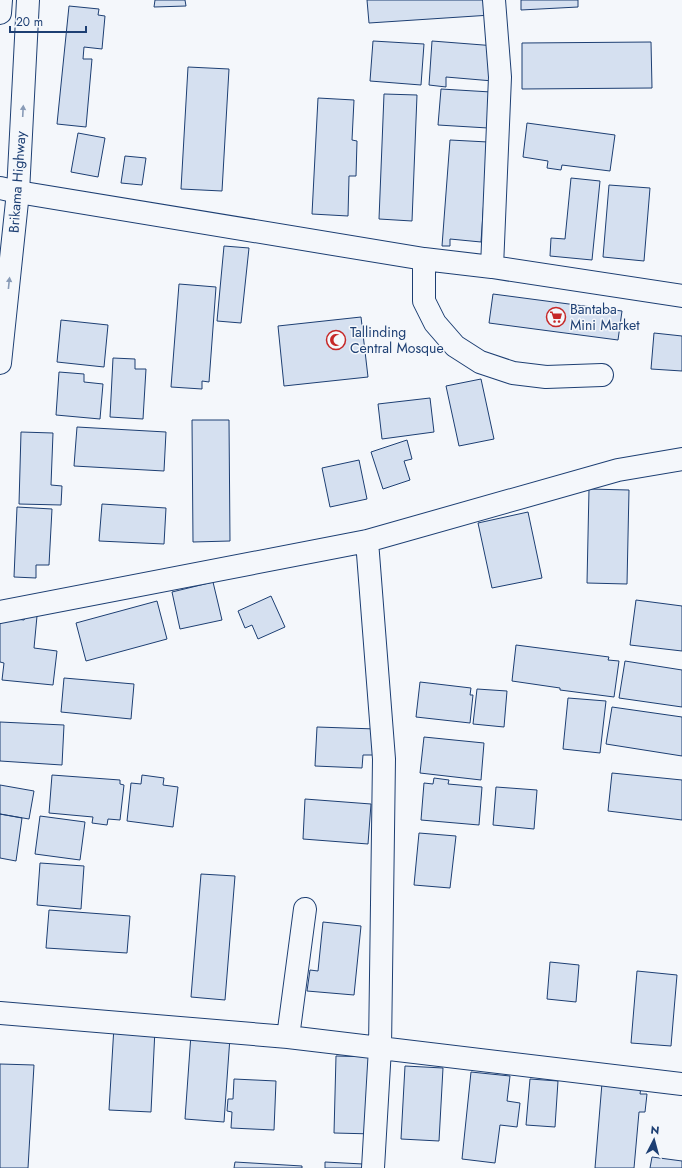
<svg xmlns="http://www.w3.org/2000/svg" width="682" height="1168" viewBox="0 0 682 1168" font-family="Jost,sans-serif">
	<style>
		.building { fill: #d5e0f0; stroke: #1d3f73 }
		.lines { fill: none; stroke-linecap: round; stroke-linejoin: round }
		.minor-casing { stroke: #1d3f73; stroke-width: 24 }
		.highway-casing { stroke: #1d3f73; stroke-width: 24 }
		.minor { stroke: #f4f7fb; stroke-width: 22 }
		.highway { stroke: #f4f7fb; stroke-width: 22 }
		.oneway { fill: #889bb7 }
		.labels { text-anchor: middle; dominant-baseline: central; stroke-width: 3; stroke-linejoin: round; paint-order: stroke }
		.street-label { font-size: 14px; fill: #1d3f73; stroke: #f4f7fb }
		.poi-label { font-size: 14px; fill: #1d3f73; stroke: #f4f7fb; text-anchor: start }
	</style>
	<rect width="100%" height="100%" fill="#f4f7fb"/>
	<path class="building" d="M155,0H185L186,6L154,7Z
		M367,0H490L491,15L369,23Z
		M521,0H578V7L521,10Z
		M69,6L99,9L98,15L105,16L102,49L84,47L83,59H92L86,127L57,124Z
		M373,41L424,44L421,85L370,81Z
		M432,41L496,46L493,81L446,77V87L429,85Z
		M651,42L652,88L522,89V43Z
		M188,67L229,69L222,191L181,189Z
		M441,89L491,92L488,128L438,125Z
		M384,94L417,95L412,221L379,219Z
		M318,98L354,100L352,140L357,141L356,176H349L348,216L312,214Z
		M527,123L615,135L610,171L562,165L561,170L547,168L548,161L523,157Z
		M78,133L105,138L98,177L71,172Z
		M450,140L488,142L481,242L450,239V246H442Z
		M125,156L146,158L142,185L121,183Z
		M571,178L600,181L592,260L550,256L551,238L565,239Z
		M609,185L650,188L644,261L603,257Z
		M224,246L249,248L241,323L217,321Z
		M179,284L216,287L209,382L202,381V389L171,387Z
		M493,294L622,311L618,340L489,323Z
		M361,317L368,377L284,386L278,326Z
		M61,320L108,325L104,367L57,362Z
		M654,333L682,336V371L651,369Z
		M113,358L135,359V369H146L143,419L110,417Z
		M59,372L84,374V382L103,384L100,419L56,415Z
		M481,379L494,439L459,446L446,386Z
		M430,398L434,432L382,439L378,404Z
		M192,420H229L230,541L193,542Z
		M77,427L166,432L164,471L74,466Z
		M21,432L53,433L51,485L62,486L61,505L19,504Z
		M407,440L412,459L404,461L410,480L383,489L371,452Z
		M359,460L367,499L330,507L322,468Z
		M589,489L629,490L627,584L587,583Z
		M102,504L166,508L164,544L99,541Z
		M17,507L52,509L49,565H36V578L14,577Z
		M528,512L542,578L492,588L478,523Z
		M213,582L222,620L180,629L172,592Z
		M271,596L285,627L258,639L252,625L245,628L238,611Z
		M636,600L682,606V651L630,645Z
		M157,601L167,639L86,661L76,623Z
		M27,615L37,616L34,648L57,651L53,685L2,680L4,663L0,662V617L24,620Z
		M516,645L609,657L608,660L619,661L614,697L560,690V688L512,681Z
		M625,661L682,670V707L619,698Z
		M64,678L134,684L131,719L61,712Z
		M420,682L471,688L470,695H473L470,723L416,717Z
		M477,689L507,691L504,727L473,724Z
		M568,698L606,701L600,753L563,749Z
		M612,707L682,717V756L606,744Z
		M0,722L64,725L62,765L0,761Z
		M317,727L376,729L375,755H363L362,768L315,766Z
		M424,737L484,743L481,780L420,773Z
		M612,773L682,780V820L608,811Z
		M52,775L120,780V784L124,785L120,820L108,819L107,825L92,823L93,817L49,813Z
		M142,775L164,778L163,785L178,787L173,827L127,821L131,783L141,784Z
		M434,778L449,780L448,784L482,787L479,825L421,820L424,783L433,784Z
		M0,785L34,791L29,819L0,814Z
		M496,787L537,790L534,829L493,825Z
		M305,799L371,804L368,844L303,839Z
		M0,814L22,818L16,861L0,858Z
		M40,816L85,822L80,860L35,854Z
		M419,833L456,836L450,888L414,885Z
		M40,863L84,866L81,909L37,905Z
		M201,874L235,876L225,1000L191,997Z
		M49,910L130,916L127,953L46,948Z
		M323,922L361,926L354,995L307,991L310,970L318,971Z
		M550,962L579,965L576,1002L547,999Z
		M637,971L677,975L671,1046L631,1043Z
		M114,1026L155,1029L151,1112L109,1110Z
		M191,1034L230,1037L224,1122L185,1119Z
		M336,1056L375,1057L374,1134L334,1133Z
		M0,1064L34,1065L28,1168H0Z
		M405,1066L443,1068L439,1141L401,1139Z
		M471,1072L510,1076L507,1101L520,1103L517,1127L500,1125L495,1163L462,1159Z
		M234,1079L276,1081L274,1130L231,1128L232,1112L227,1111L228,1099H233Z
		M530,1079L558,1081L555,1127L526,1125Z
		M602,1083L641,1087L640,1094H647L645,1112H639L634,1168H595Z
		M652,1157L682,1161V1168H650Z
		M235,1162L302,1166V1168H234Z
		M325,1162L363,1164V1168H325Z"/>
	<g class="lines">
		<g class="minor-casing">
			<path id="minor" d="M0,188L18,192L424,259L492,267L682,296
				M424,259V301L435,323L455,346L480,362L513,373L546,377L602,375
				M492,267L500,77L494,0
				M367,541L384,759L380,1048L373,1168
				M0,612L367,541L618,470L682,459
				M0,1013L288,1037L682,1084
				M288,1037L305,909"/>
		</g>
		<g class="highway-casing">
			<path id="highway" d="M0,13L1,0
				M0,363L18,192L28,0"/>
		</g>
		<use href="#minor" class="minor"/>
		<use href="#highway" class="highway"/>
	</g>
	<defs><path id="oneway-solid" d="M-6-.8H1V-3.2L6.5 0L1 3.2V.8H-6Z"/></defs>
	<g class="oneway">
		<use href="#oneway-solid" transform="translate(23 111) rotate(-87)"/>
		<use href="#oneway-solid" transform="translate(9 283) rotate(-84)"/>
	</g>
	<defs>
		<g id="supermarket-ring" transform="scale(1)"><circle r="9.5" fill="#f4f7fb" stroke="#c62828" stroke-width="1.5"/><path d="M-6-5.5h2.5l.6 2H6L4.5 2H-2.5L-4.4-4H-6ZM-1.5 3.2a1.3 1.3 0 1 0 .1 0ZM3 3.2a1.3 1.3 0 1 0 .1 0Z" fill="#c62828"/></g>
		<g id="mosque-ring" transform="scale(1)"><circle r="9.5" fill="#f4f7fb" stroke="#c62828" stroke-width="1.5"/><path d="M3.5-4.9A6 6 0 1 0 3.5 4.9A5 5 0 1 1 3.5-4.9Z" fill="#c62828"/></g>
	</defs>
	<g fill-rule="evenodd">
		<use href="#supermarket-ring" x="556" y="317"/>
		<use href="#mosque-ring" x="336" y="340"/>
	</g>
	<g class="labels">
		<g class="street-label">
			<text transform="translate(17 182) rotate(-86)">Brikama Highway</text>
		</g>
		<g class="poi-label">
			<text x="570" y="309">Bantaba<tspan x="570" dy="16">Mini Market</tspan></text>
			<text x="350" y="332">Tallinding<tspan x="350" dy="16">Central Mosque</tspan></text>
		</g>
	</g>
	<g transform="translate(654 1140) rotate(6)" stroke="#f4f7fb" stroke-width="3" paint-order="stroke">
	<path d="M0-3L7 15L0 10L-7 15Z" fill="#1d3f73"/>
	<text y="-6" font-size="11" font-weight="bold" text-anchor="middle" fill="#1d3f73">N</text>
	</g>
	<path d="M10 26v6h76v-6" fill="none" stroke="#1d3f73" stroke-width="2"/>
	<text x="16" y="26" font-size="12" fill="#1d3f73" stroke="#f4f7fb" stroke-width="3" paint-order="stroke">20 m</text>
</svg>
